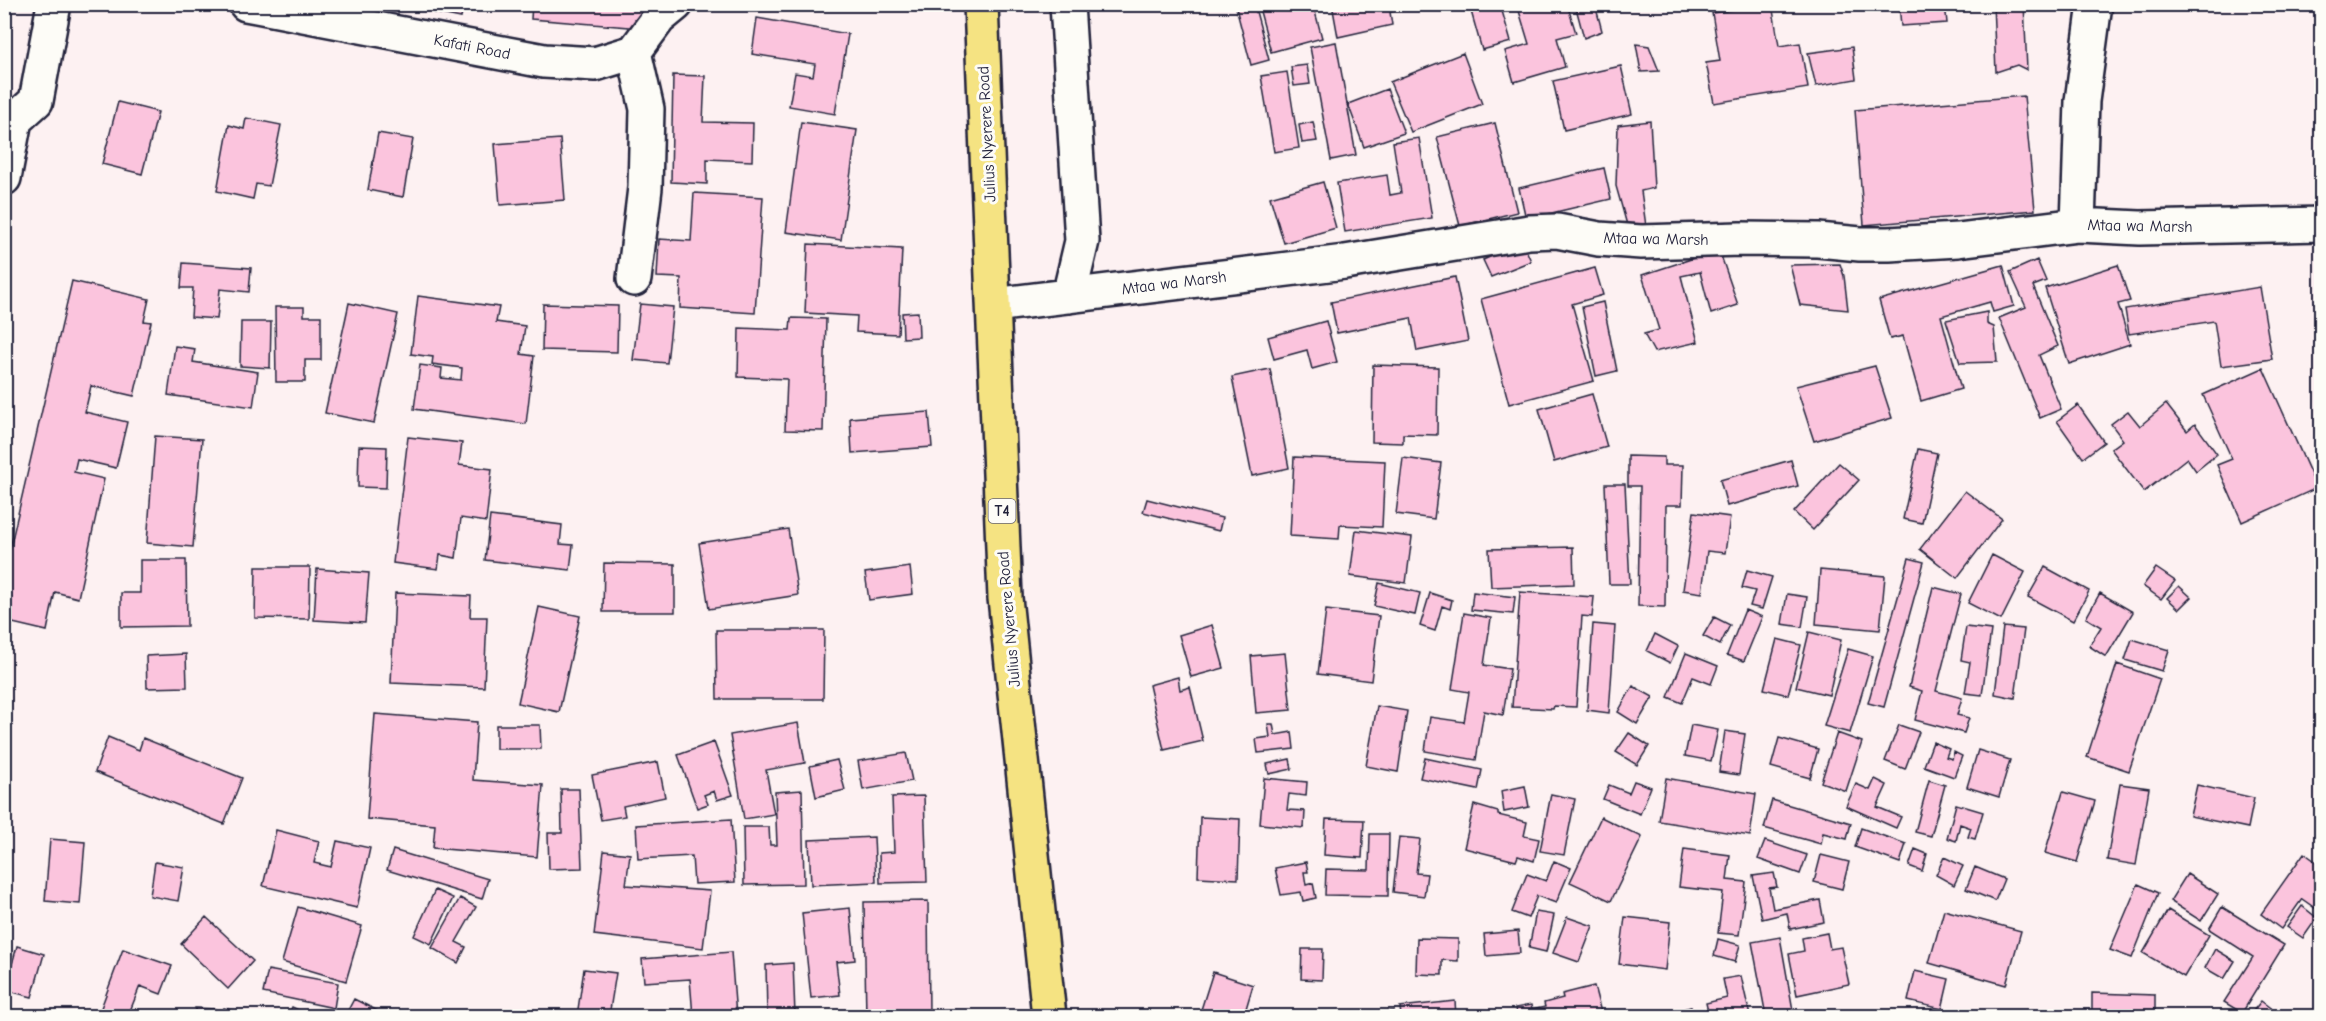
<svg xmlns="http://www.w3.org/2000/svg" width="2326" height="1021" viewBox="0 0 2326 1021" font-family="'Comic Neue',sans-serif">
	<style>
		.building { fill: #fbc4dd; stroke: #22223b; stroke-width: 1.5 }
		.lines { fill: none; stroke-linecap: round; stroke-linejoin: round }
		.minor-casing { stroke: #22223b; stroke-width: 38 }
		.highway-casing { stroke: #22223b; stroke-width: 38 }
		.minor { stroke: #fdfcf7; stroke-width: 33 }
		.highway { stroke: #f5e382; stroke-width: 33 }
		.labels { text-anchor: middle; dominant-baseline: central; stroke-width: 6; stroke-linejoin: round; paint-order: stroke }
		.shield { fill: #fdfcf7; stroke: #646373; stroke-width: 1.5 }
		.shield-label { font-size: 15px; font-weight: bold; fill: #22223b }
		.street-label { font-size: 16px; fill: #22223b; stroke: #fdfcf7 }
	</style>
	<rect width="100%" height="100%" fill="#fdf1f2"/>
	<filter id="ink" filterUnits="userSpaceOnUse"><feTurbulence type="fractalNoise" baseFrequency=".0167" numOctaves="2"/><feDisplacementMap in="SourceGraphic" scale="12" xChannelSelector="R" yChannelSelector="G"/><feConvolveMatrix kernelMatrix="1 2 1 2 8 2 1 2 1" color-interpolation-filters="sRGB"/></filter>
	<g filter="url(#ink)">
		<path class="building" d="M433,4H464L461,18L431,12Z
			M532,4H643L641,28L531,19Z
			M1235,4H1254L1269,60L1251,65Z
			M1258,4H1313L1322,38L1271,52Z
			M1332,4H1347L1348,7L1355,4L1426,5L1390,12L1392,25L1338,37Z
			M1469,4H1500L1511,42L1482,50Z
			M1517,4H1567L1576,33L1557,38L1565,67L1514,82L1505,51L1529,44Z
			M1575,4H1595L1602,31L1584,38Z
			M1772,4L1779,46L1800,43L1808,88L1714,103L1706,63L1720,61L1712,13Z
			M1899,4H1945L1947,23L1901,26Z
			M1993,4H2024L2027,70L2017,65L1996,72Z
			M757,18L848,34L835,114L789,106L795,73L813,76L815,64L752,54Z
			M1336,42L1356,155L1331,160L1310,47Z
			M1636,44L1649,46L1659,71L1641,72Z
			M1852,47L1856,79L1816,86L1808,53Z
			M1463,53L1482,104L1411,132L1390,82Z
			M1307,65L1310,84L1294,86L1291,67Z
			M1621,66L1632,114L1564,130L1553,81Z
			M1287,72L1299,148L1274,152L1261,76Z
			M673,75L705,76L703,122L753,123L752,161L707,159V184L671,182Z
			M1387,89L1404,133L1364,147L1348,104Z
			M2024,96L2035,210L1864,225L1855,110Z
			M118,102L158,112L142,174L102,164Z
			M246,118L281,125L269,186L256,184L253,199L217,191L229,125L244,129Z
			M1650,121L1654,188L1641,191L1646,226L1627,225L1616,186L1618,125Z
			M801,122L857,130L841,240L786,232Z
			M1313,122L1317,141L1302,143L1299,125Z
			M1495,123L1517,212L1460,226L1437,137Z
			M378,133L413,139L403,197L368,190Z
			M1419,138L1432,218L1345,232L1337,183L1387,175L1390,195L1401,193L1393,142Z
			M560,139L565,200L500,205L495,144Z
			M1604,168L1611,199L1526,219L1519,188Z
			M1323,182L1336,228L1284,243L1270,197Z
			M694,193L763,197L755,313L680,308L681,278L657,277L659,239L691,241Z
			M1523,243L1531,261L1491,277L1483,260Z
			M808,244L902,249L898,334L856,332L857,316L805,313Z
			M1719,250L1738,305L1711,314L1700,272L1681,276L1698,342L1654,352L1644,334L1659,330L1642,275Z
			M2037,260L2046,281L2033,286L2058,346L2039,355L2061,409L2040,418L1999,318L2026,307L2010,272Z
			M183,263L251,268L249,292L220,289L217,319L191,317L193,288H181Z
			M1840,264L1844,276L1848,310L1800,305L1790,265Z
			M2003,265L2014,306L1993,312L1990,302L1941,316L1961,389L1921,401L1903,336L1890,339L1879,300Z
			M2118,265L2130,301L2118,304L2130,344L2069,364L2045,288Z
			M1595,268L1603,295L1572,304L1594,381L1509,404L1481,299Z
			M1455,277L1468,341L1417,351L1411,318L1337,333L1331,302Z
			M72,281L149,299L144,321L151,322L134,396L91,386L85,412L127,422L116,468L77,459L74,472L104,479L78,598L55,592L47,631L4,621V574Z
			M2260,287L2272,359L2221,366L2214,321L2129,334L2125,309Z
			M418,296L499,307L496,322L525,326L521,354L534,356L526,424L414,409L420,365L442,368L441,378L461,380L462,368L432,364L433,357L411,354Z
			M1603,302L1617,371L1596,376L1582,307Z
			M349,303L398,314L374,423L325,413Z
			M543,304L618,306L617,352L542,350Z
			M640,304L673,307L667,363L633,360Z
			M275,307H304V316H321V360H305V382H276Z
			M918,312L919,337L903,338L902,313Z
			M1987,312V324L1994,327L1997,362L1960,363L1946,320Z
			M791,318L826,319L823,431L785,430L787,379L738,377L739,328L790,330Z
			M1326,321L1337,362L1312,369L1307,350L1274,359L1268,337Z
			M241,322H271L270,368L240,366Z
			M175,346L195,349L193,362L258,372L253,407L168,395Z
			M1373,365L1438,367L1437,435L1403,434V443L1372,442Z
			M1875,366L1892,418L1814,441L1796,386Z
			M2263,368L2317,488L2242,522L2217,465L2232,459L2203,395Z
			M1270,369L1289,468L1252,476L1232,377Z
			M1592,394L1607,447L1554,462L1539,409Z
			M2166,404L2187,431L2195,424L2217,454L2196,471L2187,458L2144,492L2111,449L2123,440L2111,424L2128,411L2140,426Z
			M2078,405L2104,442L2083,458L2057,421Z
			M929,412L932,447L852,453L850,418Z
			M155,436L202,439L193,547L147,543Z
			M408,437L462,443L459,465L492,469L486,522L461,518L456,558L440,555L438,569L393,563Z
			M359,446L387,447L386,488L358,487Z
			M1918,449L1937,453L1922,523L1903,519Z
			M1628,456L1664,457V465H1683L1682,505H1666L1665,607L1638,606L1640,486H1628Z
			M1294,457L1385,461L1382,527L1340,525L1339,539L1290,536Z
			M1403,458L1441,463L1434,519L1396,514Z
			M1791,460L1798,486L1727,506L1720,480Z
			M1839,463L1859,480L1813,530L1794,512Z
			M1605,484H1625L1630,584H1609Z
			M1965,491L2002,519L1957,578L1920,549Z
			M1147,499L1222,518L1219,531L1143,512Z
			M1694,512L1730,517L1725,553L1707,551L1702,593L1683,590Z
			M490,516L562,525L560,544L573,545L570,570L485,560Z
			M788,529L798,595L709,609L699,543Z
			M1356,530L1412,537L1406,583L1350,576Z
			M1573,547L1574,584L1491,587L1489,549Z
			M1992,555L2025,572L2001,620L1968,603Z
			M1909,558L1924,562L1884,707L1868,703Z
			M140,560H186L187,626L121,627V593H140Z
			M604,563L675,564V612H603Z
			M256,567H310L309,619L255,618Z
			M910,567L913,594L869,600L865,573Z
			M2045,567L2089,591L2073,621L2028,597Z
			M2156,568L2175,581L2161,599L2143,586Z
			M317,569L369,573L365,623L314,620Z
			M1747,570L1772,577L1762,609L1750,606L1755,591L1742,588Z
			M1820,570L1885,576L1880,630L1816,624Z
			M1379,583L1420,593L1415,615L1374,606Z
			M2179,586L2191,597L2179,609L2167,598Z
			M1933,587L1961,594L1936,691L1962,698L1957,715L1969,718L1964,733L1915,720L1922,691L1909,687Z
			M1473,592L1515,597L1513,614L1471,610Z
			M1520,592L1594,597L1592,617L1582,616L1576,707L1554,706L1553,709L1512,707Z
			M395,593L471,596L470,617H487L484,687L391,683Z
			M1430,593L1452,600L1450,609L1442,606L1435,631L1420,626Z
			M2100,593L2133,612L2106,657L2089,646L2101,627L2086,618Z
			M1787,594L1807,597L1802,627L1782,624Z
			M539,607L580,616L559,712L518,703Z
			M1326,610L1379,616L1371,681L1318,674Z
			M1745,610L1762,617L1744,661L1727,655Z
			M1464,613L1491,618L1484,665L1510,669L1503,715L1484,711L1476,760L1425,751L1430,717L1464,722L1469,692L1452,689Z
			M1714,617L1730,625L1720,645L1703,636Z
			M1593,624L1615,626L1609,713L1587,710Z
			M1212,625L1224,668L1191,677L1179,635Z
			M1966,627L1991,630L1982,695L1965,693L1970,662L1961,660Z
			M2003,627L2024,629L2015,698L1995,694Z
			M716,630H824L823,699H717Z
			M1809,632L1841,640L1829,695L1796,687Z
			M1655,634L1678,646L1670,663L1647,651Z
			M1777,639L1801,645L1788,695L1764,689Z
			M2132,639L2169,650L2162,671L2125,660Z
			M1848,649L1873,656L1850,733L1824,726Z
			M1285,653L1291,710L1256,713L1251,656Z
			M1686,653L1718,666L1711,684L1693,677L1682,703L1668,697Z
			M186,654L187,687L147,688L146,656Z
			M2117,664L2160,679L2129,771L2087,757Z
			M1178,677L1180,690L1190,687L1203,741L1164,750L1149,685Z
			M1633,686L1653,697L1637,724L1618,712Z
			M1377,706L1407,711L1398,772L1366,766Z
			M375,714L477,722L473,780L543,785L537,857L433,848L435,825L367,819Z
			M798,723L805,763L766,770L774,814L744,819L730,735Z
			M1268,724H1273L1275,735L1292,732L1294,749L1258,753L1256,739L1270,737Z
			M496,725H540L541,749H496Z
			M1691,725L1718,730L1711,761L1685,756Z
			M1899,725L1919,732L1905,769L1885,761Z
			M1725,731L1745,734L1739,775L1719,772Z
			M1629,733L1649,746L1637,765L1616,752Z
			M1837,733L1862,742L1846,791L1821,782Z
			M108,737L139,750L143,738L242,778L224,824L95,772Z
			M1779,738L1818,749L1810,778L1771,767Z
			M714,742L733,795L717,800L714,791L704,795L708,804L697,808L678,755Z
			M1933,742L1949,749L1946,757L1952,759L1954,752L1962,756L1954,777L1924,766Z
			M1978,750L2010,760L1999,797L1967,787Z
			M906,753L912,781L863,790L858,761Z
			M1425,758L1482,770L1478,790L1420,778Z
			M1290,759L1292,769L1269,774L1267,764Z
			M837,760L845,790L816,797L810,766Z
			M658,762L665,797L623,806L625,816L601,820L592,775Z
			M1264,778L1307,782L1306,796L1289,794L1287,810L1305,811L1304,828L1260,824Z
			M1666,778L1756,794L1750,836L1659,821Z
			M1875,779L1887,785L1877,807L1901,817L1896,828L1846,806L1856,784L1870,790Z
			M1929,780L1945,785L1931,836L1915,832Z
			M1634,781L1651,787L1640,814L1603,799L1609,785L1629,793Z
			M2120,784L2149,788L2136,865L2107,860Z
			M2197,785L2254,798L2248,828L2190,816Z
			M1525,786L1529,807L1504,812L1501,791Z
			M561,789H579L582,868L549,869L548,833H562Z
			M802,790L804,884L744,885L743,827H769L770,845H777L775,792Z
			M2063,792L2095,801L2077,862L2045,853Z
			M1551,794L1575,799L1564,855L1540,851Z
			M924,796L927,882L880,883L879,853L894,852L892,797Z
			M1772,800L1851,823L1847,839L1823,833L1821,844L1764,828Z
			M1956,804L1983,812L1975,839L1968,837L1971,828L1960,824L1956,841L1947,838Z
			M1474,805L1498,812V815L1527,822L1524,836L1539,839L1534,861L1518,856L1516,861L1464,848Z
			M1200,817L1240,819L1238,879L1198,877Z
			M1601,817L1642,837L1611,901L1570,882Z
			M731,819L735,882L694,884L692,856L638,859L636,825Z
			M1326,819L1364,820L1362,858L1324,855Z
			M1861,828L1906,844L1900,863L1855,847Z
			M276,830L319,841L314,863L331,867L337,841L370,848L357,908L263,886Z
			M1370,834H1389L1388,896L1325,895L1326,869L1369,870Z
			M874,837L876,882L811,885L809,840Z
			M1399,837L1420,839L1416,873L1427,874L1424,896L1393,892Z
			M50,839L85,842L80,904L45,901Z
			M1765,841L1807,855L1800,874L1758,859Z
			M1684,849L1730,855L1727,880L1746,882L1739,935L1718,933L1723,892L1679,887Z
			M1915,849L1927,854L1922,871L1909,866Z
			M393,850L488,879L482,899L387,870Z
			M604,851L630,854L626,885L710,891L703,948L594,935Z
			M2304,853L2322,866V913L2302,899L2281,929L2261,914Z
			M1821,855L1849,862L1842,889L1814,882Z
			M1944,857L1963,866L1954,885L1936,875Z
			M1554,861L1571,868L1556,903L1537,896L1528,918L1512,912L1527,874L1546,881Z
			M155,862L184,867L178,901L150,896Z
			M1306,862L1308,872H1304L1306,885L1313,883L1316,898L1303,901L1301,892L1281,895L1275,868Z
			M1975,867L2004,879L1995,901L1966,889Z
			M1774,873L1777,887L1769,888L1773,909L1820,900L1824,922L1790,929L1787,913L1762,919L1753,876Z
			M2187,874L2218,894L2201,921L2170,901Z
			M2138,884L2158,893L2132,958L2110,950Z
			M435,890L453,898L431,944L414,936Z
			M460,898L476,907L456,942L466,947L458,963L432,948Z
			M928,901L929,1016H866L864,902Z
			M2302,906L2317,918L2303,938L2287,927Z
			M298,907L362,926L346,981L282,962Z
			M2222,907L2284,945L2242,1013L2224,1002L2253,957L2209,929Z
			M850,908L855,960L836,962L840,995L811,998L802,913Z
			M1944,910L2021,931L2006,985L1929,963Z
			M2168,910L2209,935L2184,977L2143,953Z
			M1536,912L1554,915L1546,952L1529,948Z
			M206,917L253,961L228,989L181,944Z
			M1567,917L1593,926L1579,962L1553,953Z
			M1625,917L1670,922L1665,970L1619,964Z
			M1518,931L1520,953L1486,956L1484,934Z
			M1827,933L1830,949L1841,947L1849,984L1797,995L1789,954L1804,951L1802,938Z
			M1780,937L1794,1016H1766L1752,942Z
			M1417,938L1458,939V961L1442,960V975L1416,974Z
			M1718,939L1740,945L1735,962L1714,956Z
			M17,946L44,954L32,997L5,990Z
			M123,949L172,966L161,994L140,986L128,1016H98Z
			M1302,949H1323L1322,980L1301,979Z
			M2215,949L2235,961L2224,979L2205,968Z
			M731,952L736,1016H693L690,979L644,982L642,959Z
			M793,963L795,1015L767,1016L766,965Z
			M584,969L616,973L609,1016H577Z
			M268,970L338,983L334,1008L263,993Z
			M1915,971L1949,979L1942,1009L1908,1001Z
			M1213,972L1253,985L1245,1012L1256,1016H1199Z
			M1741,976L1750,1016H1709L1706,1003L1727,998L1723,979Z
			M1594,986L1602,1016H1517L1515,1008L1531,1005L1532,1010L1545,1007L1544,1003L1563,998L1562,994Z
			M2092,993L2155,995V1016H2092Z
			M354,999L384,1014L383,1016H345Z
			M1455,1001L1456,1016H1401L1400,1007Z
			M2261,1001L2281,1016H2252L2250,1015Z
			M292,1007L311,1016H288Z
			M1691,1007L1694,1016H1655Z
			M195,1008L215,1009V1016H195Z
			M224,1008L248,1015V1016H222Z
			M1394,1011L1395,1016H1377L1376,1012Z"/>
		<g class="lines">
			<g class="minor-casing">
				<path id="minor" d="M246,4L544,61L595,64L634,52L659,18L676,4
					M1067,4L1082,241L1069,296
					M634,52L647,109L645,188L634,279
					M4,120H15L36,101L54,4
					M4,178L15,120
					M2078,225L2082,101L2095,4
					M994,305L1345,262L1529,232L1557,231L1599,239L1641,242L1740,239L1818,240L1860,244H1889L1958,240L2078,225L2140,228L2322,224"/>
			</g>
			<g class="highway-casing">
				<path id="highway" d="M981,4L1005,598L1049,1016"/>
			</g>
			<use href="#minor" class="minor"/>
			<use href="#highway" class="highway"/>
		</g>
	</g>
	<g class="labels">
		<rect class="shield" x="988.5" y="499" width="27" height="24" rx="4.5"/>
		<g class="shield-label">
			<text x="1002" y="511">T4</text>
		</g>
		<g class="street-label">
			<text transform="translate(472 47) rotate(11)">Kafati Road</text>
			<text transform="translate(987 134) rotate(-93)">Julius Nyerere Road</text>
			<text transform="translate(2140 226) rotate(1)">Mtaa wa Marsh</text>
			<text transform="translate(1656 239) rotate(1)">Mtaa wa Marsh</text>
			<text transform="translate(1174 283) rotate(-7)">Mtaa wa Marsh</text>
			<text transform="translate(1009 619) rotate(-95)">Julius Nyerere Road</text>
		</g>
	</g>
	<rect width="2326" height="1021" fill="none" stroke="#fdfcf7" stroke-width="24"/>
	<rect x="12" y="12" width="2302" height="997" fill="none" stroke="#22223b" stroke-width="2" filter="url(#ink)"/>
</svg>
